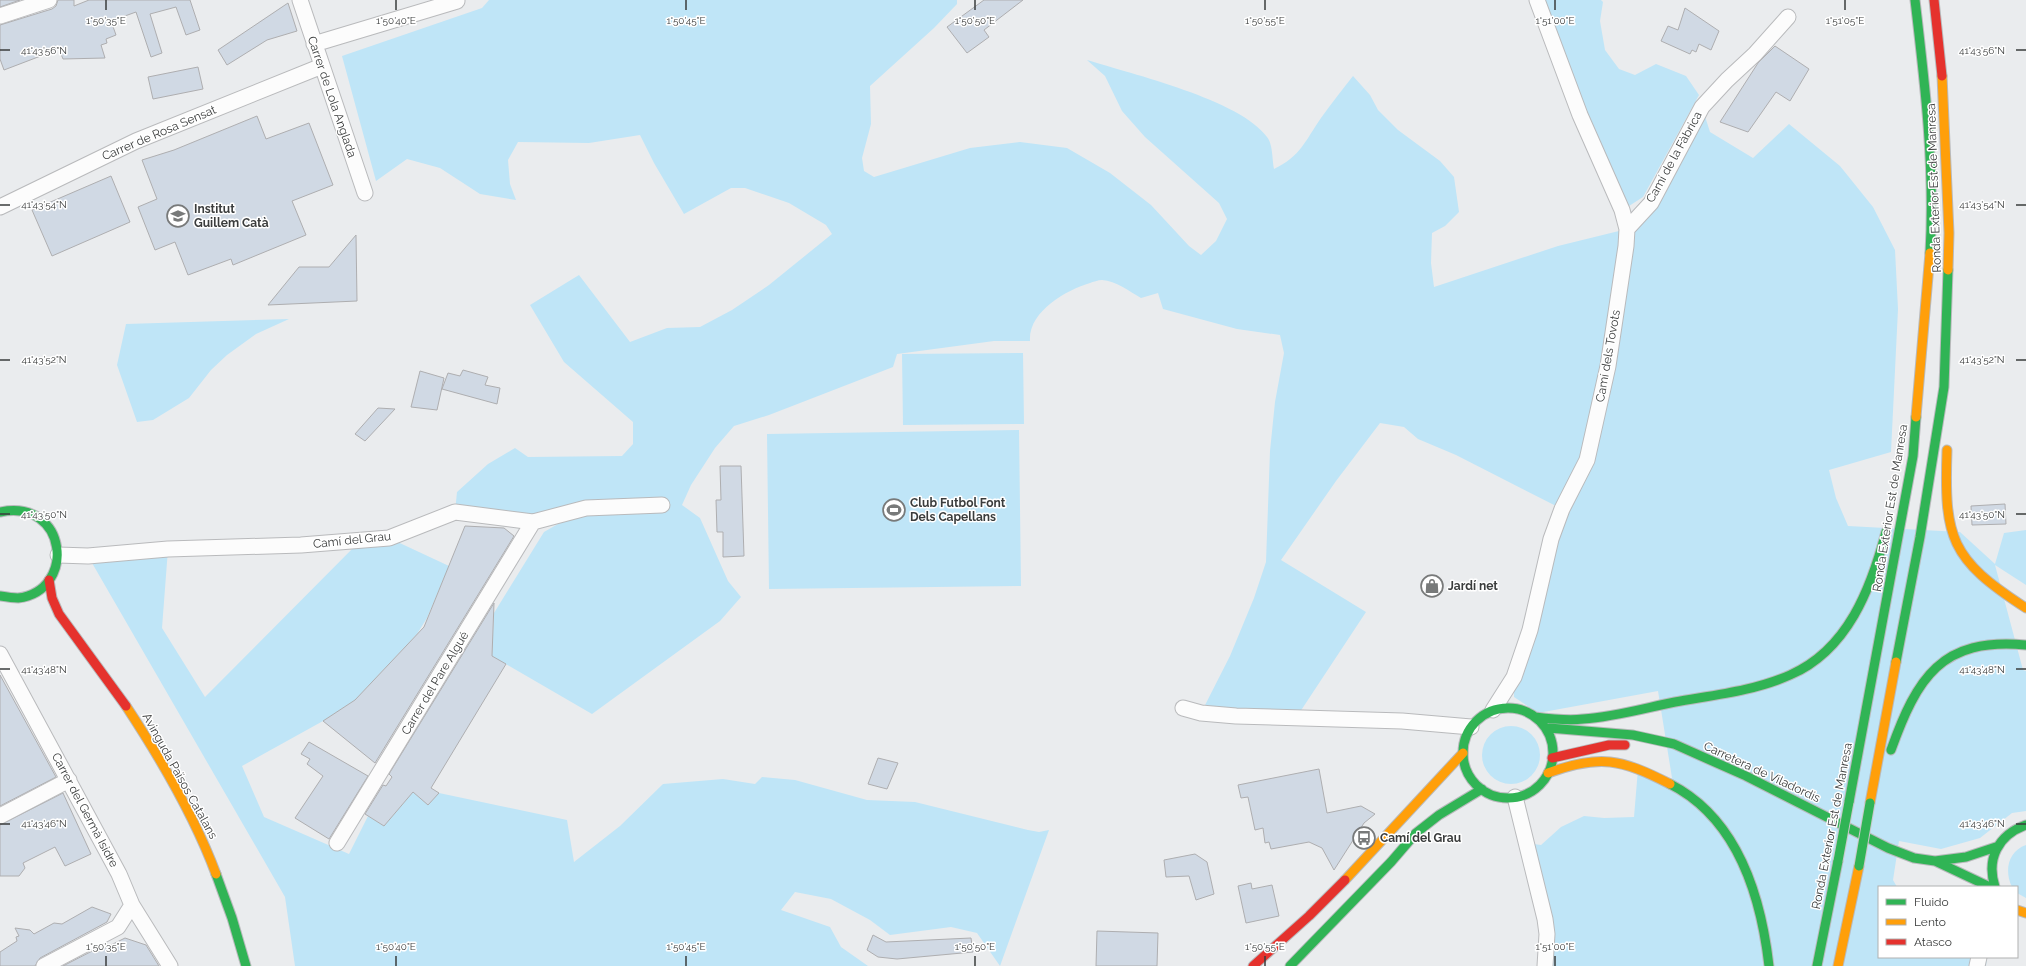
<svg xmlns="http://www.w3.org/2000/svg" width="2026" height="966" viewBox="0 0 2026 966" font-family="Raleway,sans-serif">
	<style>
		.green { fill: #bfe5f7 }
		.building { fill: #d0d9e4; stroke: #aeaeb0 }
		.lines { fill: none; stroke-linecap: round; stroke-linejoin: round }
		.street-casing { stroke: #b9babc; stroke-width: 17 }
		.fast-casing { stroke: #b9babc; stroke-width: 11 }
		.slow-casing { stroke: #b9babc; stroke-width: 11 }
		.jam-casing { stroke: #b9babc; stroke-width: 11 }
		.street { stroke: #fcfcfc; stroke-width: 15 }
		.fast { stroke: #30b455; stroke-width: 9 }
		.slow { stroke: #ff9f0a; stroke-width: 9 }
		.jam { stroke: #e5322d; stroke-width: 9 }
		.fast-bridge-casing { stroke: #c9c9ca; stroke-width: 11; stroke-linecap: butt }
		.fast-bridge { stroke: #30b455; stroke-width: 9 }
		.ticks { fill: none; stroke: #3a3c3c; stroke-width: 1.5 }
		.labels { text-anchor: middle; dominant-baseline: central; stroke-width: 3; stroke-linejoin: round; paint-order: stroke }
		.street-label { font-size: 12px; fill: #3a3c3c; stroke: #fff }
		.poi-label { font-size: 12px; font-weight: bold; fill: #3a3c3c; stroke: #fff; text-anchor: start }
		.ticks-label { font-size: 10px; text-anchor: middle; fill: #3a3c3c; stroke: #fff; stroke-width: 3; stroke-linejoin: round; paint-order: stroke }
	</style>
	<rect width="100%" height="100%" fill="#eaecee"/>
	<path class="green" d="M489,0H957V4L934,28L870,86L871,124L862,158L864,171L874,177L970,148L1020,142L1067,148L1110,173L1151,205L1189,246L1201,255L1216,241L1227,219L1219,203L1145,137L1122,111L1105,76L1087,60C1132,74 1241,100 1267,137C1273,144 1272,160 1274,169C1301,156 1305,141 1321,118C1331,104 1342,90 1353,76L1370,95L1378,110L1398,130L1440,161L1454,177L1459,212L1445,226L1432,233L1431,263L1434,287L1558,246L1627,229L1702,107L1710,132L1753,158L1789,124L1840,166L1873,207L1895,250L1898,309L1891,452L1829,470L1836,498L1848,526L1960,532L1995,564L2004,533L2026,530V585L1995,565L2023,670L2026,671V811L2012,813L1980,838L1941,849L1899,841L1893,880L1897,887H1879V957H1987L1986,966H1545L1526,843L1541,845L1561,827L1584,816L1604,818L1634,817L1638,769L1673,784L1658,691L1538,713L1514,697V677L1562,509L1456,455L1418,439L1404,427L1380,423L1336,481L1281,560L1366,612L1296,718L1201,713L1230,656L1254,598L1266,562L1270,451L1275,402L1284,353L1280,335L1237,329L1163,309L1158,293L1141,298C1129,291 1116,281 1102,280C1098,280 1093,282 1090,283C1066,290 1028,312 1030,341H994L897,354L893,367L769,415L734,426L715,448L691,485L682,505L700,518L728,581L741,597L720,621L592,714L492,656L494,613L544,532L584,509L533,522L455,512L457,492L488,464L515,448L528,457L622,456L633,444V422L564,362L530,305L579,275L630,342L667,328L700,327L732,310L769,285L832,234L826,225L789,203L745,188H731L684,214L654,163L640,135L589,143L518,142L508,160L510,184L516,200L480,194L440,168L407,159L376,181L342,56L482,8Z
		M1537,0H1601L1603,2L1600,21L1605,50L1619,69L1635,75L1656,64L1686,76L1699,95L1643,197L1629,206L1617,200Z
		M289,319L256,334L227,355L211,370L189,398L153,420L137,422L117,365L126,324Z
		M1023,353L1024,424L903,425L902,354Z
		M1019,430L1021,586L769,589L767,434Z
		M389,538L449,566L427,618L417,634L355,700L323,721L242,766L264,817L349,854L368,816L384,826L413,792L428,805L439,793L567,820L574,862L620,826L663,784L723,779L755,784L762,777L795,780L867,800L915,802L1028,830L1039,832L1049,830L1000,966L977,933L951,927L890,935L870,920L831,899L795,892L781,910L830,927L841,947L868,966H295L285,897L88,556L168,549L162,628L205,697L361,540Z
		M1482 755a29 29 0 1 1 58 0a29 29 0 1 1-58 0Z
		M2026,845V898L2017,893V887H2012C2004,871 2008,851 2026,845Z"/>
	<path class="building" d="M0,0H20L0,7Z
		M58,0H74V6L89,0H190L200,30L186,35L176,7L150,14L162,53L151,57L136,12L111,21L116,35L106,39L107,43L101,45L105,58L63,59L59,49L4,70L0,59V25L52,9L56,6Z
		M984,0H1023L984,30L989,37L967,53L947,27Z
		M288,3L297,31L267,40L227,65L218,50Z
		M1685,8L1719,31L1711,50L1699,44L1696,52L1692,50L1690,54L1661,41L1668,26L1678,30Z
		M1775,46L1809,69L1790,101L1776,92L1748,132L1720,122L1758,63Z
		M198,67L203,89L153,99L148,77Z
		M257,116L266,139L309,123L333,185L292,201L306,235L233,265L231,259L188,275L175,242L155,250L138,207L157,199L142,160L174,150Z
		M111,176L130,222L52,256L32,210Z
		M356,235L357,301L268,305L299,267H329Z
		M463,370L488,377L485,385L500,388L497,404L442,389L448,373L460,376Z
		M420,371L444,378L437,410L411,407Z
		M378,408L395,409L365,441L355,434Z
		M720,466H741L744,556L723,557V532H717L716,500H721Z
		M2005,504L2006,524L1972,525L1971,506Z
		M465,526L504,528L514,536L375,763L323,721L355,700L424,627Z
		M494,603L492,656L506,664L431,788L439,793L428,805L413,792L384,826L365,814L383,785L386,786L392,777L389,774Z
		M0,675L56,777L0,806Z
		M309,742L368,776L329,839L295,818L323,776L307,764L310,759L301,754Z
		M878,758L898,763L887,789L868,784Z
		M1319,769L1327,813L1361,806L1375,814L1364,823L1334,870L1322,848L1309,842L1271,849L1269,842L1265,843L1263,828L1255,830L1248,797L1241,798L1238,785Z
		M63,793L91,854L65,866L55,847L23,863L25,868L19,876H0V825Z
		M1195,854L1207,862L1214,894L1196,900L1189,876L1166,877L1164,860Z
		M1251,883L1252,889L1272,885L1279,916L1246,923L1238,886Z
		M92,907L111,914L107,922L40,958L35,966H0V952L17,941L16,937L19,936L15,928L30,930L34,934L54,923L62,924Z
		M1097,931L1158,933L1157,966H1096Z
		M873,935L886,942L971,938L973,952L897,959L878,957L867,950Z
		M125,938L146,945L159,966H63L98,948L97,952Z"/>
	<g class="lines">
		<g class="street-casing">
			<path id="street" d="M300,0L365,193
				M0,16L49,0
				M314,44L457,1
				M0,207L136,141L322,66
				M1627,229L1651,203L1702,107L1727,80L1755,54L1788,17
				M58,555L88,556L168,549L301,545L389,538L455,512L533,522L586,508L662,505
				M0,654L119,874L132,905L170,966
				M1183,708L1201,713L1236,716L1402,721L1471,727
				M1493,710L1514,677L1530,630L1551,539L1562,509L1587,460L1608,366L1626,246L1627,229L1622,210L1580,115L1537,0
				M1515,797L1545,919L1547,934L1545,966
				M0,816L69,780
				M337,843L533,522
				M44,966L118,927L132,905
				M1977,966L1979,957"/>
		</g>
		<g class="fast-casing">
			<path id="fast" d="M1915,0C1925,84 1935,168 1930,253
				M0,512C68,498 77,591 18,598C13,598 6,597 0,596
				M1896,662L1920,537L1944,387L1948,270
				M1463 753a45 45 0 1 1 90 0a45 45 0 1 1-90 0Z
				M1535,717C1551,719 1567,721 1583,719C1615,717 1645,708 1675,702C1714,695 1754,691 1790,675C1848,650 1871,588 1886,532
				M1549,728L1633,735L1674,744L1746,776L1888,848L1914,858L1935,861L1990,887
				M1891,750C1917,678 1941,637 2026,645
				M1670,784C1737,818 1761,896 1769,966
				M1849,802L1913,456L1916,417
				M1935,861L1966,857L1996,847
				M216,874L232,918L246,966
				M1995,887C1986,859 1998,835 2026,825
				M1290,966L1391,862L1416,833L1439,815L1482,789
				M1817,966L1838,861"/>
		</g>
		<g class="slow-casing">
			<path id="slow" d="M1942,76L1949,233L1948,270
				M1916,417L1930,253
				M1947,450C1944,538 1950,559 2026,608
				M126,706C161,759 194,815 216,874
				M1548,773C1600,754 1621,759 1670,784
				M1870,803L1896,662
				M1345,880L1463,753
				M2017,910L2026,913
				M1838,966L1859,866"/>
		</g>
		<g class="jam-casing">
			<path id="jam" d="M1934,0L1942,76
				M49,580L52,598L59,614L126,706
				M1552,758L1609,745H1625
				M1253,966L1309,916L1345,880"/>
		</g>
		<use href="#street" class="street"/>
		<use href="#fast" class="fast"/>
		<use href="#slow" class="slow"/>
		<use href="#jam" class="jam"/>
		<g class="fast-bridge-casing">
			<path id="fast-bridge" d="M1838,861L1849,802
				M1859,866L1870,803"/>
		</g>
		<use href="#fast-bridge" class="fast-bridge"/>
	</g>
	<path class="ticks" d="M106,0V10M396,0V10M686,0V10M975,0V10M1265,0V10M1555,0V10M1845,0V10M0,50H10M2016,50H2026M0,205H10M2016,205H2026M0,360H10M2016,360H2026M0,514H10M2016,514H2026M0,669H10M2016,669H2026M0,824H10M2016,824H2026M106,956V966M396,956V966M686,956V966M975,956V966M1265,956V966M1555,956V966"/>
	<defs>
		<g id="school-ring" transform="scale(1.15)"><circle r="9.5" fill="#fff" stroke="#787a7a" stroke-width="1.5"/><path d="M0-5L7-2L0 1L-7-2ZM-4 1L0 2.5L4 1V4Q0 6-4 4Z" fill="#787a7a"/></g>
		<g id="stadium-ring" transform="scale(1.15)"><circle r="9.5" fill="#fff" stroke="#787a7a" stroke-width="1.5"/><path d="M0-5a6.5 5 0 1 0 0 10a6.5 5 0 1 0 0-10ZM-3.5-1.8h7v3.6h-7Z" fill="#787a7a"/></g>
		<g id="shop-ring" transform="scale(1.15)"><circle r="9.5" fill="#fff" stroke="#787a7a" stroke-width="1.5"/><path d="M-5-2.5h2.3a2.7 3.5 0 0 1 5.4 0H5L5.5 6h-11ZM-1.5-2.5h3a1.5 2.3 0 0 0-3 0Z" fill="#787a7a"/></g>
		<g id="bus-ring" transform="scale(1.15)"><circle r="9.5" fill="#fff" stroke="#787a7a" stroke-width="1.5"/><path d="M-5-6H5V4H4V6H2V4H-2V6H-4V4H-5ZM-3.5-4V0h7V-4ZM-3.5 1.2v1.5H-2V1.2ZM2 1.2v1.5H3.5V1.2Z" fill="#787a7a"/></g>
	</defs>
	<g fill-rule="evenodd">
		<use href="#school-ring" x="178" y="216"/>
		<use href="#stadium-ring" x="894" y="510"/>
		<use href="#shop-ring" x="1432" y="586"/>
		<use href="#bus-ring" x="1364" y="838"/>
	</g>
	<g class="labels">
		<g class="street-label">
			<text transform="translate(332 97) rotate(71)">Carrer de Lola Anglada</text>
			<text transform="translate(159 133) rotate(-23)">Carrer de Rosa Sensat</text>
			<text transform="translate(1674 157) rotate(-61)">Camí de la Fàbrica</text>
			<text transform="translate(1934 188) rotate(-92)">Ronda Exterior Est de Manresa</text>
			<text transform="translate(1608 356) rotate(-80)">Camí dels Tovots</text>
			<text transform="translate(1890 508) rotate(-81)">Ronda Exterior Est de Manresa</text>
			<text transform="translate(352 540) rotate(-6)">Camí del Grau</text>
			<text transform="translate(435 683) rotate(-59)">Carrer del Pare Algué</text>
			<text transform="translate(1762 772) rotate(25)">Carretera de Viladordis</text>
			<text transform="translate(180 776) rotate(61)">Avinguda Països Catalans</text>
			<text transform="translate(85 810) rotate(62)">Carrer del Germà Isidre</text>
			<text transform="translate(1832 826) rotate(-79)">Ronda Exterior Est de Manresa</text>
		</g>
		<g class="poi-label">
			<text x="194" y="209">Institut<tspan x="194" dy="14">Guillem Catà</tspan></text>
			<text x="910" y="503">Club Futbol Font<tspan x="910" dy="14">Dels Capellans</tspan></text>
			<text x="1448" y="586">Jardí net</text>
			<text x="1380" y="838">Camí del Grau</text>
		</g>
	</g>
	<g class="ticks-label">
		<text x="106" y="24">1°50'35"E</text>
		<text x="396" y="24">1°50'40"E</text>
		<text x="686" y="24">1°50'45"E</text>
		<text x="975" y="24">1°50'50"E</text>
		<text x="1265" y="24">1°50'55"E</text>
		<text x="1555" y="24">1°51'00"E</text>
		<text x="1845" y="24">1°51'05"E</text>
		<text x="44" y="54">41°43'56"N</text>
		<text x="1982" y="54">41°43'56"N</text>
		<text x="44" y="208">41°43'54"N</text>
		<text x="1982" y="208">41°43'54"N</text>
		<text x="44" y="363">41°43'52"N</text>
		<text x="1982" y="363">41°43'52"N</text>
		<text x="44" y="518">41°43'50"N</text>
		<text x="1982" y="518">41°43'50"N</text>
		<text x="44" y="673">41°43'48"N</text>
		<text x="1982" y="673">41°43'48"N</text>
		<text x="44" y="827">41°43'46"N</text>
		<text x="1982" y="827">41°43'46"N</text>
		<text x="106" y="950">1°50'35"E</text>
		<text x="396" y="950">1°50'40"E</text>
		<text x="686" y="950">1°50'45"E</text>
		<text x="975" y="950">1°50'50"E</text>
		<text x="1265" y="950">1°50'55"E</text>
		<text x="1555" y="950">1°51'00"E</text>
	</g>
	<rect x="1878" y="886" width="140" height="72" fill="#ffffff" stroke="#b0b1b1"/>
	<rect x="1886" y="899" width="20" height="6" fill="#30b455" stroke="#b0b1b1"/>
	<text x="1914" y="906" font-size="12" fill="#3a3c3c">Fluido</text>
	<rect x="1886" y="919" width="20" height="6" fill="#ff9f0a" stroke="#b0b1b1"/>
	<text x="1914" y="926" font-size="12" fill="#3a3c3c">Lento</text>
	<rect x="1886" y="939" width="20" height="6" fill="#e5322d" stroke="#b0b1b1"/>
	<text x="1914" y="946" font-size="12" fill="#3a3c3c">Atasco</text>
</svg>
